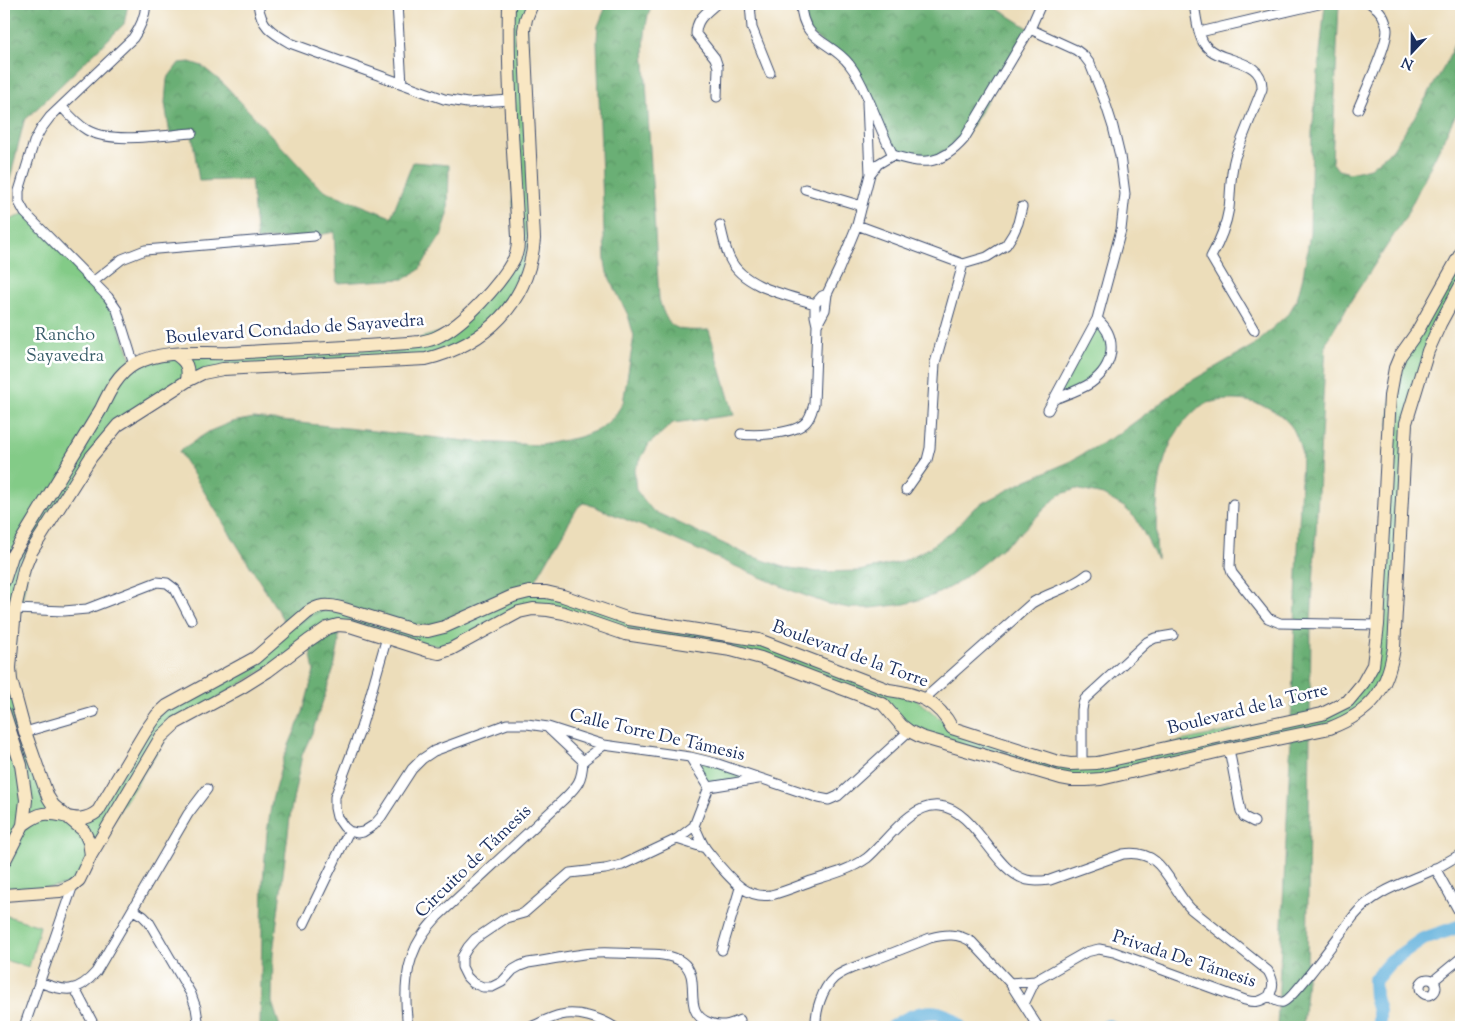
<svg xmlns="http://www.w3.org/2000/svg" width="1465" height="1031" viewBox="0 0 1465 1031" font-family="'Sorts Mill Goudy',serif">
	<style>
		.green { fill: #83cb87; stroke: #4f7d72 }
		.forest { fill: url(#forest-crowns); stroke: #426f69 }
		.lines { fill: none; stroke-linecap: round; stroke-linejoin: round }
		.river { stroke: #62b1dc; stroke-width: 14 }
		.street-casing { stroke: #3a496c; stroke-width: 11 }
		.secondary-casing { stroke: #3a496c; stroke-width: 14 }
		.street { stroke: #fff; stroke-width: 9 }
		.secondary { stroke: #f9e7c3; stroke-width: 12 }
		.labels { text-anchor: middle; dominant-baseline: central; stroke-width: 5; stroke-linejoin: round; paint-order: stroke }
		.street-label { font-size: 18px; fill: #1b2f5e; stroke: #fff }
		.park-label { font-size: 18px; fill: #3a5e6a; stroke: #fff }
	</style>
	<defs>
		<pattern id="forest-crowns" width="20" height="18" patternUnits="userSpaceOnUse" patternTransform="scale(1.25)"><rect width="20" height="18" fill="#6aaf74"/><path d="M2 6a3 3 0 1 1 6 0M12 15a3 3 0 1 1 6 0" fill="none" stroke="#568f62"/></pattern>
	</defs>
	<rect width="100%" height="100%" fill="#fff"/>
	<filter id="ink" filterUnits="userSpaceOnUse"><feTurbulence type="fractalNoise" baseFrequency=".02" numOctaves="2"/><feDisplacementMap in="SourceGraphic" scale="10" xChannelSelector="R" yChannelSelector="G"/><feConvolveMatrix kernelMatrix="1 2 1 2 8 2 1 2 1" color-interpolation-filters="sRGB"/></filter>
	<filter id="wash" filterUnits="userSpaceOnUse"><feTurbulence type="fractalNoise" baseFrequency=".0096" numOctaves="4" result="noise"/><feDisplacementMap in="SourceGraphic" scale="20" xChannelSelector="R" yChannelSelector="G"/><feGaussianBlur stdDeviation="1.12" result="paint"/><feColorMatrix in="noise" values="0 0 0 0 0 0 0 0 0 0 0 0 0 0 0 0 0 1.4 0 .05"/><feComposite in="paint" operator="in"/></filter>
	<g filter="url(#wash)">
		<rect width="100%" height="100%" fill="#ecddba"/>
		<path class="green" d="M509,4H532L526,19L534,239L507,311L447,354L203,373L118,425L31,552L10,668L37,770L68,818H90L157,715L255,658L307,613L529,592L614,614L744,637L908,693L952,728L1070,764L1335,709L1373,664L1392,382L1461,253V285L1440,324L1406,423L1386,682L1346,722L1086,780L930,740L882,704L761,658L533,609L451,649L338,625L176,723L72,884L4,895V223L25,213L108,297L134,365L145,360L399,344L451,329L514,259Z
			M1097,319L1111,349L1098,376L1055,399Z
			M690,757L760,778L709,787Z
			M4,915L40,926L29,967L4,960Z"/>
		<path class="forest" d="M4,4H128L124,24L24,121L4,204Z
			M607,4H652C646,18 645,33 644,48L659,299C668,332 678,331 709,330L734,415L673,423L649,444L634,471L636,490L653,511L748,555L784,567L818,572L859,571L901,562L929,548L955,529L972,510L984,502L1027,480L1067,463L1120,433L1186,384L1254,345L1289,313L1297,299L1303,276L1310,233L1312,133L1325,4H1339L1332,162L1338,170L1350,173L1370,168L1392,150L1417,113L1447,62L1461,26V108L1454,118L1405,218L1350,302L1326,343L1311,624L1310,716L1291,721L1302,454C1299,445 1297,434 1291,426C1274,404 1244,397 1218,401C1215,402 1210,402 1207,403C1196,407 1186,420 1179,429C1155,463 1155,518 1157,559L1137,520L1124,507L1103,495L1076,489L1059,495L1018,535L982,564L959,582L935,595L905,604L871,608H850L828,604L790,590L666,536L588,504L583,503L578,507L529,592L428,631L331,605L289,629L179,451L210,431L232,422L254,418L476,442L541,445L580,437L600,429L614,417L623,403L634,336L628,315L607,273L605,261L597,41L598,26Z
			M801,4H990L1030,29L964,139L930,161L893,155L857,76L807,29Z
			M190,62L202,66L224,84L317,185L328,192L391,217L413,162L449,165L448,214L442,234L419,270L404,279L337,283L334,232L314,236L257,240L251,179L199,181L192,134L170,135L165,103L167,79L179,63Z
			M338,625L339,643L334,668L312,733L302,755L291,810L273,953L272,1002L280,1027H260L263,881L267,833L272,800L284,757L303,712L314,671L308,641Z
			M1310,733L1307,978L1303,1027H1277L1291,737Z"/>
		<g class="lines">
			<path class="river" d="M892,1027C915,1012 939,1003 960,1027
				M1106,1027L1109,1026L1111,1027
				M1378,1027L1379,1025V1011L1375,997L1374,981L1390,962L1423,939L1461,926"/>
		</g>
	</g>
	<g filter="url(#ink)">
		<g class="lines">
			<g class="street-casing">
				<path id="street" d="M258,4C261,26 271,32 290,43L444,99L467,103L510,100
					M397,4L402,84
					M716,4C706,13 696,19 696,34L715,58L718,67L717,97
					M750,4L752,28L770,73
					M801,4C802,42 830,40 849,64C859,76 865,92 871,105C878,122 885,139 893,155C924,166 942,164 964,139L1030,29L1041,4
					M1194,4C1196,15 1198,37 1205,45C1220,64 1264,57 1262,89L1235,157C1230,174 1231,191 1229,208C1226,226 1220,241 1211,257L1254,330
					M1030,29L1076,50L1084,56L1090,64L1104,99L1113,127L1120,156L1125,194L1121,230L1097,319L1048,410
					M1200,32L1319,4
					M867,102L870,174
					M62,107C69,115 77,124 87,130C111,144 164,135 192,133
					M1358,109C1365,92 1387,46 1387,30C1386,19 1381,10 1371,4
					M805,189L862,206
					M720,225C723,236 725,249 730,259C743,287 787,295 815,304
					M857,225L963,264L987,257L1006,245L1013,234L1018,223L1022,207
					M94,281L122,259L145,250L314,236
					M817,325L825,310L827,294L839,269L857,225L870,174L878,164L893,155
					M134,365L117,310L108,297L25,213L19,202V191L34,142L41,129L50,117L133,38C141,27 145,17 146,4
					M1055,399C1067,394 1080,390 1091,383C1114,366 1119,338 1097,319
					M741,434C756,436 795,434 806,422C811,417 812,410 814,404L817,325L815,316V304L822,296L827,294
					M906,490L927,460L930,448L935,363L963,264
					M1233,504L1230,567L1232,573L1268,618L1280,623L1378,625
					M15,609L64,611L87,609L157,582L167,583L175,589L191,620
					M387,637L361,728L335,797V808L337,817L344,827L349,831L357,833L363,832L374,825L381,817L412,769L422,759L434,751L507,724H527L548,727L604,745L690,757L715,763L819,798L829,800L838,796L909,731
					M924,699L1032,603C1051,591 1070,589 1088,574
					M549,729L583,761
					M25,732L94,712
					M1229,749L1241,812L1244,817L1254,822
					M690,757L709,787
					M583,761L604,745
					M1082,764V710L1083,704L1085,699L1147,642L1155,638L1173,635
					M709,787L694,826L677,839L622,865L605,869L570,873L524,913L506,918L475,939L468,947L462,957V967L467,977L473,983L483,987H492L502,982L513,970L520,966L528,963C551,960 574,954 596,953C611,952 627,954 642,954C655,954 671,954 682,962C704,978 679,1012 710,1023C721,1027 729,1025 740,1020
					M709,787L758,779
					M694,826C698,832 700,840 704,846C708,853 714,858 718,864C732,880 747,899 771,895C784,892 798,886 811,881C830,875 850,870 867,858C886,842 911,803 939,806C976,809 993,871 1027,880C1035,882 1042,881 1050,880L1123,854C1164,848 1168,885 1191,909L1268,971C1274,981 1274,986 1269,996
					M677,839L705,848
					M1435,868L1461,915
					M133,910L143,916L149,922L191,994L196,1008L199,1027
					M304,924L349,831
					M722,950L740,888
					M1420 987a8 8 0 1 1 16 0a8 8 0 1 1-16 0Z
					M1433,981L1461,958
					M39,982C65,992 77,994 96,972L188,814L207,789
					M1010,983L1035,981L1086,952L1099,949L1114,952L1245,1000C1255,1003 1260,1002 1269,996
					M75,989L95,1027
					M1269,996C1273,999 1278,1003 1283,1002C1293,1000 1343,930 1353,917C1375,890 1405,883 1435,869C1444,864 1452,859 1461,854
					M1024,1004L1035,981
					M24,1027L73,885
					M408,1027C404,996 404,963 422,936C426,929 432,923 437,917L563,800C577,786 582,782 583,761
					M531,1027C541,1023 550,1017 561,1015C577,1011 600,1018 614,1027
					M816,1027C815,1011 822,989 834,978C843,970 858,966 869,962C890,954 910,946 930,938C946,934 958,933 972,942L1010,983L1038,1027"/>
			</g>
			<g class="secondary-casing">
				<path id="secondary" d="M175,354C187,362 189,367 187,381
					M4,581L12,556L101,409C109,392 118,373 135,364C164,349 198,354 229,353C292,349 356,348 419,342C425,341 432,340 437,337C464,324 500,285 514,259C518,252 518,245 518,237C514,159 507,81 509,4
					M4,712L21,765L26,800L23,825L4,862
					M23,825C30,820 36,815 44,814C65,812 78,827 98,811L145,732L157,715L167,706L255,658L307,613C318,605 327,604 341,608L413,630L428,631L444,627L513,596L529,592H546L563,596L629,619L759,640L889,690C918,694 938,701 952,728L1058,762L1070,764L1097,763L1322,714L1348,701L1363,683L1373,665L1378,625L1390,396L1395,368L1400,356L1417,332L1461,253
					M91,855L89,842L84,831L53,805L48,797L25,732L11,680L10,668L15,609L24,569L31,552L91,457L118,425L187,381L203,373L223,369L426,359C486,344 529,303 534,239L524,30L526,19L532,4
					M4,895L60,891L73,885L79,880L91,855L161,737L176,723L244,686L268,671L308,641L327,628L338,625L350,626L429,651L439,653L451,649L519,612L533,609L548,610L564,613L625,634L731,650L761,658L883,704L901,725L909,731L921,737L1061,778L1072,780H1086L1101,779L1229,749L1330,728C1371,712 1387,692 1394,648L1406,423L1428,351L1440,324L1461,285"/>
			</g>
			<use href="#street" class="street"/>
			<use href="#secondary" class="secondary"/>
		</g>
	</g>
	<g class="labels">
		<g class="street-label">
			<text transform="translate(295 330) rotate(-4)">Boulevard Condado de Sayavedra</text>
			<text transform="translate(850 655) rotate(20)">Boulevard de la Torre</text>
			<text transform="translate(1248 710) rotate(-14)">Boulevard de la Torre</text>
			<text transform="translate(657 736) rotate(13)">Calle Torre De Támesis</text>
			<text transform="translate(474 862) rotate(-44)">Circuito de Támesis</text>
			<text transform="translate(1184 960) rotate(18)">Privada De Támesis</text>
		</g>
		<g class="park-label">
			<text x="65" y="336">Rancho<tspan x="65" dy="21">Sayavedra</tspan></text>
		</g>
	</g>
	<rect width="1465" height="1031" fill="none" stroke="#fff" stroke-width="20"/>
	<g transform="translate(1412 52) rotate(202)" stroke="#ffffff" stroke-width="4" paint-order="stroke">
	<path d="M0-4L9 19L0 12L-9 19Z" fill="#1b2f5e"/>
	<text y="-8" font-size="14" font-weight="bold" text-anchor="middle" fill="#1b2f5e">N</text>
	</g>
</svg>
